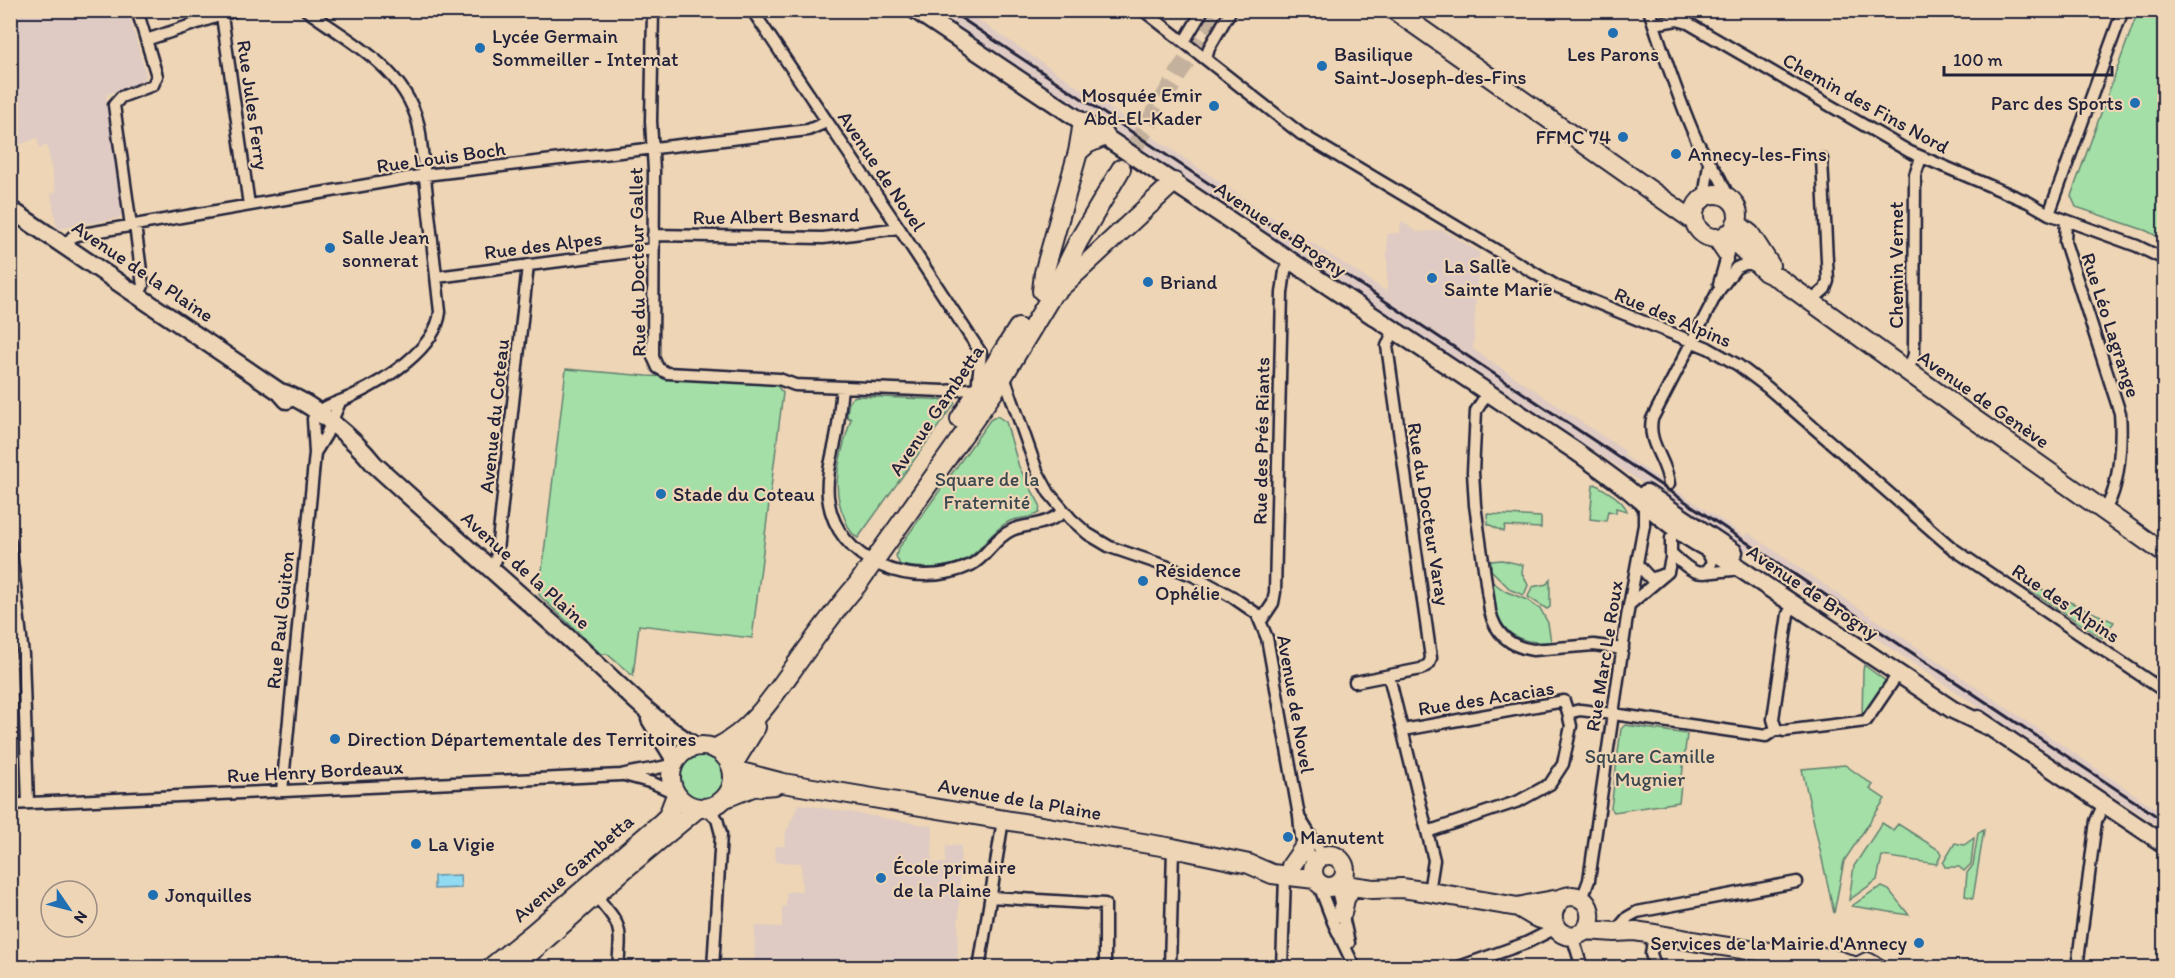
<svg xmlns="http://www.w3.org/2000/svg" width="2175" height="978" viewBox="0 0 2175 978" font-family="Itim,sans-serif">
	<style>
		.built { fill: #dfcbc3 }
		.green { fill: #a3dfa6; stroke: #628070; stroke-width: 1.5 }
		.water { fill: #91dbf2; stroke: #6591a9; stroke-width: 1.5 }
		.lines { fill: none; stroke-linecap: round; stroke-linejoin: round }
		.street-tunnel { stroke: #c4b19d; stroke-width: 10; stroke-dasharray: 10 5; stroke-linecap: butt }
		.primary-tunnel { stroke: #c4b19d; stroke-width: 18; stroke-dasharray: 18 9; stroke-linecap: butt }
		.street-casing { stroke: #22223b; stroke-width: 15 }
		.secondary-casing { stroke: #22223b; stroke-width: 21 }
		.primary-casing { stroke: #22223b; stroke-width: 22 }
		.street { stroke: #edd5b5; stroke-width: 10 }
		.secondary { stroke: #edd5b5; stroke-width: 16 }
		.primary { stroke: #edd5b5; stroke-width: 18 }
		.rail { stroke: #22223b; stroke-width: 3 }
		.poi-dot { fill: #1f6fb2; stroke: #edd5b5; stroke-width: 2 }
		.labels { text-anchor: middle; dominant-baseline: central; stroke-width: 4.5; stroke-linejoin: round; paint-order: stroke }
		.poi-label { font-size: 20px; fill: #22223b; stroke: #edd5b5; text-anchor: start }
		.street-label { font-size: 20px; fill: #22223b; stroke: #edd5b5 }
		.park-label { font-size: 20px; fill: #3c4850; stroke: #edd5b5 }
	</style>
	<rect width="100%" height="100%" fill="#edd5b5"/>
	<filter id="ink" filterUnits="userSpaceOnUse"><feTurbulence type="fractalNoise" baseFrequency=".0167" numOctaves="2"/><feDisplacementMap in="SourceGraphic" scale="12" xChannelSelector="R" yChannelSelector="G"/><feConvolveMatrix kernelMatrix="1 2 1 2 8 2 1 2 1" color-interpolation-filters="sRGB"/></filter>
	<g filter="url(#ink)">
		<path class="built" d="M26,11H128L146,75L144,80L106,95L123,213L119,218L57,229L51,194L56,192L47,145L39,148L37,138L11,148V17Z
			M933,11H965L1263,211L1387,292V234L1400,233L1401,221L1417,232L1443,230L1479,252L1473,349L1625,451L1624,455L1745,536L1748,533L2164,814V830Z
			M799,804L933,826L932,863H945L946,845L961,846L957,967H754L755,926L782,927V907L786,906V892L802,891L801,863L775,862V846H784L786,832Z"/>
		<path class="green" d="M2138,11H2164V240L2147,231L2076,207L2071,196Z
			M566,369L647,376L773,381L783,393L752,638L639,625L633,676L607,654H601L539,595Z
			M856,396L950,400L955,403L858,538C851,535 848,526 845,519C829,485 841,453 851,419L847,417C848,409 847,399 856,396Z
			M997,416L1006,422L1019,467L1040,505L1039,513C1030,519 1018,517 1008,522C993,531 988,540 977,551C958,570 924,570 900,565L896,556L898,549L990,420Z
			M1595,484C1606,491 1623,499 1627,511L1616,508V513L1608,511L1606,521L1590,519L1593,485Z
			M1487,514L1541,517V528L1505,526L1504,532L1488,524Z
			M1502,560L1523,565L1522,573L1528,585L1524,595L1511,590L1491,570V561Z
			M1550,579V607L1547,609L1528,597L1532,587L1547,584Z
			M2026,582L2114,622L2102,638L2024,586Z
			M1494,583L1505,591L1527,600L1541,610L1548,623L1551,642C1507,645 1495,624 1492,584Z
			M1864,665L1887,682L1862,719L1863,671Z
			M1625,725L1687,734L1679,802L1614,812L1611,808L1621,729Z
			M678 776a24 24 0 1 1 48 0a24 24 0 1 1-48 0Z
			M1845,765L1873,785L1870,789L1885,799L1844,861L1834,913L1802,769Z
			M1882,823L1893,830L1898,824L1939,850L1941,854L1937,864L1882,856L1877,880L1849,900L1854,866Z
			M1984,830L1973,898L1965,896L1967,873L1973,865L1978,833Z
			M1974,838L1971,864L1964,871L1959,867H1945L1943,863L1955,843L1964,845Z
			M1882,887L1889,890L1909,915L1852,906L1873,891Z"/>
		<path class="water" d="M460,875L461,888L434,889V876Z"/>
		<g class="lines">
			<path class="street-tunnel" d="M1669,484L1670,511"/>
			<path class="primary-tunnel" d="M1121,169L1217,10"/>
			<g class="street-casing">
				<path id="street" d="M653,10L651,121L654,171L653,357L658,368L667,373L779,379L795,385L944,391L980,388L978,380L981,353L899,228L752,10
					M1143,10L1301,134L1558,287L1708,348L1738,365L1767,387L1952,548L2164,691
					M1649,10C1664,54 1678,99 1697,141C1707,161 1722,176 1728,198
					M222,16L249,205
					M1654,24L1677,20L1688,23L1910,152L2028,202L2049,214L2137,246L2164,259
					M146,40L237,10
					M1184,42L1203,10
					M1206,59L1209,48L1231,10
					M1704,198L1709,164
					M2049,214L2123,10
					M2066,220L2065,242L2120,413C2122,438 2120,491 2104,510
					M135,225L143,286L138,294
					M131,226L114,105L121,97L153,85L157,76L137,10
					M653,235L823,238L899,228
					M1712,238L1727,260
					M65,246L72,237L77,235L425,175L808,130L827,122
					M437,277L653,249
					M1719,284L1728,253L1726,236
					M1810,302L1825,289L1828,281L1822,159
					M1904,370L1911,363L1914,354L1915,175L1921,158
					M1005,373L1006,382L1037,471L1049,493L1071,519L1088,534L1110,547L1192,575L1231,596L1257,614L1267,638L1299,816L1301,837L1314,865
					M842,388C840,404 839,422 836,438C832,458 826,475 828,497C835,563 915,592 971,565C987,557 994,538 1012,530C1023,525 1033,526 1044,522C1051,520 1058,516 1064,512
					M1488,392L1476,411L1473,472L1475,505L1490,611C1495,633 1510,647 1533,650L1594,645L1623,649
					M315,453L326,435L340,402
					M1669,484C1667,460 1647,444 1652,419L1717,293L1736,268L1745,264H1757
					M10,542L23,655L28,803
					M1671,553C1682,563 1704,587 1712,561L1705,548
					M1637,564L1651,579L1662,575
					M490,568L496,560L528,265
					M1704,573L1742,569
					M1629,605L1668,572L1671,558V538
					M1261,621L1273,603L1275,592L1282,293L1285,271L1291,261
					M1389,676L1434,860L1429,892
					M1355,682L1421,669L1429,664L1431,658L1387,346L1394,330
					M1776,729L1773,719L1788,614L1794,604
					M1403,730L1564,701L1568,713L1580,710L1613,714L1766,736L1776,729L1784,731L1866,721L1898,674
					M624,775L653,783L675,793
					M282,791L315,453L313,419C321,405 338,403 352,396C384,381 436,349 440,312L420,133C411,72 352,43 306,10
					M10,804L621,775C639,770 656,770 673,764
					M706,808L717,819L721,834L713,968
					M1299,817L1323,856
					M1427,832L1519,801L1550,784L1563,764L1571,726L1568,713
					M1318,883L1333,922L1355,968
					M1336,885L1349,943
					M596,896C623,928 621,926 618,968
					M990,897L1105,904V968
					M1582,899L1589,880L1627,617L1644,525V501
					M1615,932L1628,917L1637,912L1797,882
					M1654,934L1651,954L1656,968
					M1572,935L1582,968
					M979,968L1003,820
					M1170,968L1173,848
					M1282,968L1285,876
					M1456,968L1526,943L1556,928
					M2077,968L2096,821L2104,803"/>
			</g>
			<g class="secondary-casing">
				<path id="secondary" d="M915,10L1577,452C1595,465 1614,478 1631,492C1657,514 1683,538 1715,552L1953,710L1987,726
					M10,209L280,392L287,400
					M280,392C310,400 355,440 374,464C441,525 509,585 576,645C615,680 650,719 695,746
					M1646,493L1734,552
					M650,719L675,760
					M1978,719L2164,844"/>
			</g>
			<g class="primary-casing">
				<path id="primary" d="M1394,10L1694,221
					M1078,152L1087,144L1105,136
					M1694 216a22 22 0 1 1 44 0a22 22 0 1 1-44 0Z
					M1736,223L1750,234L1770,265
					M1727,234L1766,272L1780,279L1964,412L2164,553
					M1042,291L1044,273L1078,152L1083,122
					M1057,291L1174,182
					M960,419L1018,328
					M671 777a31 31 0 1 1 62 0a31 31 0 1 1-62 0Z
					M716,748C751,731 773,697 795,666C815,638 834,611 857,585L993,393L1052,295L1078,242L1121,169
					M732,766L756,727
					M733,770L783,783L1173,848L1249,864L1272,874L1315,879
					M725,798L753,787L775,785
					M1313 871a16 16 0 1 1 32 0a16 16 0 1 1-32 0Z
					M1291,866L1305,846
					M1338,884L1373,889L1402,888L1429,892L1518,907L1535,917L1553,923
					M1518,907C1531,904 1545,902 1559,899C1563,898 1568,896 1572,896C1594,897 1597,930 1576,935C1553,940 1545,911 1562,899
					M1342,913L1345,899L1352,886
					M1585,930L1615,932L1635,931C1676,937 1718,947 1759,951C1791,955 1826,952 1855,967
					M490,968L532,934L662,822L668,816L676,795
					M513,968L627,867L698,808
					M1855,968L1867,962L1878,968"/>
			</g>
			<use href="#street" class="street"/>
			<use href="#secondary" class="secondary"/>
			<use href="#primary" class="primary"/>
			<path class="rail" d="M949,10L2164,821"/>
		</g>
	</g>
	<g class="poi-dot">
		<circle cx="1613" cy="33" r="6"/>
		<circle cx="480" cy="48" r="6"/>
		<circle cx="1322" cy="66" r="6"/>
		<circle cx="2135" cy="103" r="6"/>
		<circle cx="1214" cy="106" r="6"/>
		<circle cx="1623" cy="137" r="6"/>
		<circle cx="1676" cy="154" r="6"/>
		<circle cx="330" cy="248" r="6"/>
		<circle cx="1432" cy="278" r="6"/>
		<circle cx="1148" cy="282" r="6"/>
		<circle cx="661" cy="494" r="6"/>
		<circle cx="1143" cy="581" r="6"/>
		<circle cx="335" cy="739" r="6"/>
		<circle cx="1288" cy="837" r="6"/>
		<circle cx="416" cy="844" r="6"/>
		<circle cx="881" cy="878" r="6"/>
		<circle cx="153" cy="895" r="6"/>
		<circle cx="1919" cy="943" r="6"/>
	</g>
	<g class="labels">
		<g class="poi-label">
			<text x="492" y="36">Lycée Germain<tspan x="492" dy="23">Sommeiller - Internat</tspan></text>
			<text x="1334" y="54">Basilique<tspan x="1334" dy="23">Saint-Joseph-des-Fins</tspan></text>
			<text x="1613" y="54" text-anchor="middle">Les Parons</text>
			<text x="1202" y="95" text-anchor="end">Mosquée Emir<tspan x="1202" dy="23">Abd-El-Kader</tspan></text>
			<text x="2123" y="103" text-anchor="end">Parc des Sports</text>
			<text x="1611" y="137" text-anchor="end">FFMC 74</text>
			<text x="1688" y="154">Annecy-les-Fins</text>
			<text x="342" y="237">Salle Jean<tspan x="342" dy="23">sonnerat</tspan></text>
			<text x="1444" y="266">La Salle<tspan x="1444" dy="23">Sainte Marie</tspan></text>
			<text x="1160" y="282">Briand</text>
			<text x="673" y="494">Stade du Coteau</text>
			<text x="1155" y="570">Résidence<tspan x="1155" dy="23">Ophélie</tspan></text>
			<text x="347" y="739">Direction Départementale des Territoires</text>
			<text x="1300" y="837">Manutent</text>
			<text x="428" y="844">La Vigie</text>
			<text x="893" y="867">École primaire<tspan x="893" dy="23">de la Plaine</tspan></text>
			<text x="165" y="895">Jonquilles</text>
			<text x="1907" y="943" text-anchor="end">Services de la Mairie d'Annecy</text>
		</g>
		<g class="street-label">
			<text transform="translate(1866 103) rotate(29)">Chemin des Fins Nord</text>
			<text transform="translate(253 105) rotate(82)">Rue Jules Ferry</text>
			<text transform="translate(441 157) rotate(-8)">Rue Louis Boch</text>
			<text transform="translate(882 171) rotate(56)">Avenue de Novel</text>
			<text transform="translate(776 216) rotate(-1)">Rue Albert Besnard</text>
			<text transform="translate(1281 229) rotate(34)">Avenue de Brogny</text>
			<text transform="translate(543 245) rotate(-7)">Rue des Alpes</text>
			<text transform="translate(637 262) rotate(-91)">Rue du Docteur Gallet</text>
			<text transform="translate(1896 265) rotate(-90)">Chemin Vernet</text>
			<text transform="translate(143 271) rotate(34)">Avenue de la Plaine</text>
			<text transform="translate(1673 317) rotate(23)">Rue des Alpins</text>
			<text transform="translate(2111 325) rotate(72)">Rue Léo Lagrange</text>
			<text transform="translate(1984 399) rotate(35)">Avenue de Genève</text>
			<text transform="translate(936 410) rotate(-56)">Avenue Gambetta</text>
			<text transform="translate(494 416) rotate(-84)">Avenue du Coteau</text>
			<text transform="translate(1261 441) rotate(-89)">Rue des Prés Riants</text>
			<text transform="translate(1429 514) rotate(81)">Rue du Docteur Varay</text>
			<text transform="translate(526 570) rotate(42)">Avenue de la Plaine</text>
			<text transform="translate(1813 592) rotate(34)">Avenue de Brogny</text>
			<text transform="translate(2066 603) rotate(34)">Rue des Alpins</text>
			<text transform="translate(280 620) rotate(-84)">Rue Paul Guiton</text>
			<text transform="translate(1604 656) rotate(-81)">Rue Marc Le Roux</text>
			<text transform="translate(1486 698) rotate(-9)">Rue des Acacias</text>
			<text transform="translate(1296 704) rotate(80)">Avenue de Novel</text>
			<text transform="translate(315 771) rotate(-3)">Rue Henry Bordeaux</text>
			<text transform="translate(1020 799) rotate(10)">Avenue de la Plaine</text>
			<text transform="translate(573 868) rotate(-41)">Avenue Gambetta</text>
		</g>
		<g class="park-label">
			<text x="987" y="479">Square de la<tspan x="987" dy="23">Fraternité</tspan></text>
			<text x="1650" y="756">Square Camille<tspan x="1650" dy="23">Mugnier</tspan></text>
		</g>
	</g>
	<rect width="2175" height="978" fill="none" stroke="#edd5b5" stroke-width="36"/>
	<rect x="18" y="18" width="2139" height="942" fill="none" stroke="#22223b" stroke-width="2" filter="url(#ink)"/>
	<g transform="translate(69 909) rotate(125)"><circle r="28" fill="#edd5b5" stroke="#9c8d84" stroke-width="1.5"/>
	<path d="M0-4.5L10 22L0 15L-10 22Z" fill="#1f6fb2"/>
	<text y="-9" font-size="16" font-weight="bold" text-anchor="middle" fill="#22223b">N</text>
	</g>
	<path d="M1944 66v9h168v-9" fill="none" stroke="#22223b" stroke-width="3"/>
	<text x="1953" y="66" font-size="18" fill="#22223b" stroke="#edd5b5" stroke-width="4.5" paint-order="stroke">100 m</text>
</svg>
